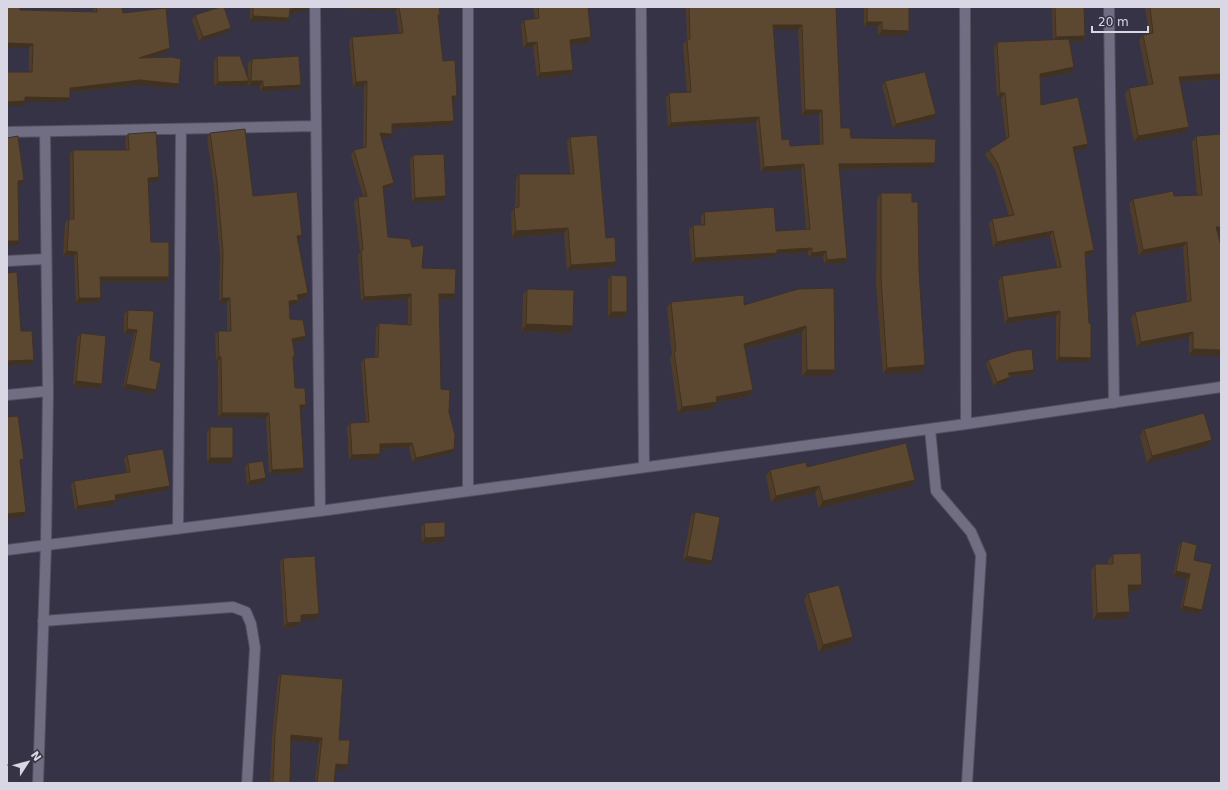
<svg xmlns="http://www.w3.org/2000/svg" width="1228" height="790" viewBox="0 0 1228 790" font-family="'DejaVu Sans',sans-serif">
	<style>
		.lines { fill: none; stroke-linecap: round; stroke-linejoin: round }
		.minor-casing { stroke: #52505f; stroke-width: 12 }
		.minor { stroke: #716e83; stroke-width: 10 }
		.wall { fill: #4f3d2a; fill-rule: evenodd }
		.shaded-wall { fill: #403222 }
		.building { fill: #5c4731; stroke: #403222; fill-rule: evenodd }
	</style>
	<rect width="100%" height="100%" fill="#373346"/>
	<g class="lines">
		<g class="minor-casing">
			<path id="minor" d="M315,7L320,511
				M641,7L644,466
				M965,7L966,424
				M1109,7L1114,403
				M7,132L316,126
				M7,261L46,259
				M7,395L48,391
				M930,429L936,491L971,532L981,555L967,783
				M468,491V7
				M178,529L181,129
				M7,550L320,511L966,424L1221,387
				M43,621L233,607L246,612L251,624L255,648L247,783
				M38,783L46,545L48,391L45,132"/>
		</g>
		<use href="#minor" class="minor"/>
	</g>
	<path class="wall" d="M7,7L20,10L93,11V10L95,7H122L123,13L170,48L167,52L150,58L179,84L176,88L137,85L70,92L67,102H25L22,106H7V72H29V48H7Z
		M250,7H309L306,11L289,13L286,22L250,21Z
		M341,7H439L438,17L443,61L454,101H452L454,121L450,125L392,129V134L389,138H381L391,187L383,189L388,237L412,247L422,268L452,299L439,298L441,389L449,412L454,449L451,453L412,462L409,447L380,449L377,459L349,460L347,427L350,423L366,422L361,363L364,358L375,357L376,328L379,323L408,324V299L361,301L358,255L360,252L354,202L358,197L363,196L351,155L354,150L363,148L364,86L353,87L349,41L352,37L399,33L396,10L341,8Z
		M533,7H588L591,37L588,43L571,44L570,75L537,78L533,47L523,48L521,25L524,20L535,19Z
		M686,7H836L841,128L851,138L932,167L839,169L847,258L844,263L824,264L823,256L809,257L808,252L776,254L774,257L692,263L689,230L693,225H701V216L704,212L776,231L806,229L801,169L761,172L756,122L668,127L666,98L669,93L687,92L683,44L687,40ZM773,30H798L802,115L819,114L820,145L790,146L782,140Z
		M864,7H909L906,35H878V26H864Z
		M1052,7H1084L1085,36L1082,41H1069L1074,67L1071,72L1040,78L1041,105L1085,149L1074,151L1094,250L1091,254L1085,256L1088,362H1056V316L1005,323L998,281L1002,276L1057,267L1050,236L993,247L989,224L992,219L1009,216L995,169L985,155L989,150L1006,139L1001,98H997L994,47L997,42L1053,40Z
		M1145,7H1221V79L1180,82L1185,132L1134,142L1125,94L1129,88L1148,84L1139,40L1143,35L1149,34Z
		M195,15L227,32L199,41L192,20Z
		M217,56L248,78V63L252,59L298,89L260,91V86H248V83L246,86H214V61Z
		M885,81L936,114L932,119L893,128L882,86Z
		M210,133L253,196L299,240H297L308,293L305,298L298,299L299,300L295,305H289L290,319L303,341L293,343L295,356L293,359L295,388L306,405L302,409H300L304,468L300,473L269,474L266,418L218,417V361H216L215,335L218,331H227V303L219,302L220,256L214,187L207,138Z
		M128,134L159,177L156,182H148L151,242L166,281H100L101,298L98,302L76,303L74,256L63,255L65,223L69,219H70V154L73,150H126L125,138Z
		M1196,136L1221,246V355H1189V337L1137,347L1131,318L1135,312L1187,302L1183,247L1139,255L1129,204L1133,199L1174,196L1197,195L1192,142Z
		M570,137L606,238L616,262L613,267L567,270L564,233L512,237L511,213L514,208H515L516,179L519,174H570L567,142Z
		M413,155L443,201L412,202L410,160Z
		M881,193L912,202L921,372L883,374L876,285L877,199Z
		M611,275L627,312L624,317H608V280Z
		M527,289L569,333L522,331L523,295Z
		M798,289L831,376H802V332L745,349L753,390L749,396L717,402L713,408L678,413L670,357L672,355L667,308L671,302L744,305Z
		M128,310L150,360L152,394L123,388L134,334H124V314Z
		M81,333L102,384L99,388L73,386L77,338Z
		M988,360L1034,370L1032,374L1009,376L1007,381L994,386L986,364Z
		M210,427L230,463H207V432Z
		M1144,429L1207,446L1147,463L1140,436Z
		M127,455L167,490L116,499L113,505L75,510L71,485L74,481L127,473L124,460Z
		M248,463L263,483L247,485L245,467Z
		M807,467L911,486L819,508L815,493L771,502L766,476L770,470Z
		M695,512L709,565L683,560L691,516Z
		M424,523L442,542L422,543L421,528Z
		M1182,541L1202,610L1199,614L1180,610L1187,579L1173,576L1179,546Z
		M1113,554L1142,585L1137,591L1128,592L1125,618L1093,620L1091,571L1095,564H1108V561Z
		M283,558L316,619H301L298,626L284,627L280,562Z
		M808,593L853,637L849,643L819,652L804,600Z
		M281,674L339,740L345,770L336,769L334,783H315L319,743L291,740L290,783H270L272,737L278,678Z"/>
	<path class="shaded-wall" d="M309,7L306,11L286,14L290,9Z
		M342,7H398L396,10L341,8Z
		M253,16L289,18L286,22L250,21Z
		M867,22H882L878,26H864Z
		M773,25H802L798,30H770Z
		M231,28L227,32L199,41L203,37Z
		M882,30L909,31L906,35H878Z
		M1085,36L1082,41H1053L1056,37Z
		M591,37L588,43L566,45L570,40Z
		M537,42L533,47L523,48L527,43Z
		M7,43L33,44L29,48H7Z
		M170,48L167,52L136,62L139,58Z
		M1074,67L1071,72L1036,79L1040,74Z
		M573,70L570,75L537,78L540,73Z
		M1221,74V79L1175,82L1179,77Z
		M140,80L179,84L176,88L137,85L67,92L70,88Z
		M249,81L246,86H214L218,82Z
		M251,81H263L260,86H248Z
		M367,81L364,86L353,87L356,82Z
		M301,85L298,89L260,91L263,87Z
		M1000,93H1005L1001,98H997Z
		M452,96H457L454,101H449Z
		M25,97L70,98L67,102H25L22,106H7V102Z
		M805,110H822L819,114L802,115Z
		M936,114L932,119L893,128L896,124Z
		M759,117L756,122L668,127L671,123Z
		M454,121L450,125L389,129L392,124Z
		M1189,127L1185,132L1134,142L1138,136Z
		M380,133L392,134L389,138H377Z
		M1088,144L1085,149L1070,152L1073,147Z
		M935,163L932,167L836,169L839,164Z
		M804,164L801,169L761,172L764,167Z
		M159,177L156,182H145L148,178Z
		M24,180L21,185H15L18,181Z
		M394,183L391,187L380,190L383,186Z
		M446,196L443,201L412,202L415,198Z
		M1216,227H1221V232L1212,233Z
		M568,228L564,233L512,237L516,231Z
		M1053,231L1050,236L993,247L997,242Z
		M302,235L299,240H293L297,236Z
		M7,241H19L16,246H7Z
		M1187,242L1183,247L1139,255L1143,250Z
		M812,248L808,252L776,254L774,257L692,263L695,258L777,250Z
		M1094,250L1091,254L1082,256L1085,252Z
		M67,251L77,252L74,256L63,255Z
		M826,251L823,256L809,257L812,253Z
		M847,258L844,263L824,264L827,260Z
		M616,262L613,267L567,270L571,265Z
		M100,277H169L166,281H97Z
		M308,293L305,298L294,300L297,295Z
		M411,294L408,299L361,301L364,297Z
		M439,294H455L452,299L435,298Z
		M79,298H101L98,302L76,303Z
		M222,298H230L227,303L219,302Z
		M299,300L295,305H286L289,301Z
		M1060,311L1056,316L1005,323L1008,318Z
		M611,312H627L624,317H608Z
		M526,324L573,326L569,333L522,331Z
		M806,326L802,332L740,350L744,344Z
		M127,329L137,330L134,334H124Z
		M1193,332L1189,337L1137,347L1141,342Z
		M306,336L303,341L289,343L292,339Z
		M1193,349L1221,350V355H1189Z
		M219,357H221L218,361H216Z
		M1059,357L1091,358L1088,362H1056Z
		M34,360L31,364L7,365V361Z
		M925,365L921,372L883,374L887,368Z
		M807,370H835L831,376H802Z
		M1034,370L1032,374L1006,376L1008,373Z
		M1010,377L1007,381L994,386L997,382Z
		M76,381L102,384L99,388L73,386Z
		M126,384L156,390L152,394L123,388Z
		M753,390L749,396L712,403L716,397Z
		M717,402L713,408L678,413L682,407Z
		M300,405H306L302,409H296Z
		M222,413H269L266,418L218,417Z
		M1212,440L1207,446L1147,463L1152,456Z
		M412,443L409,447L376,449L380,444Z
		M454,449L451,453L412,462L416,458Z
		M380,454L377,459L349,460L352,455Z
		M210,458H233L230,463H207Z
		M304,468L300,473L269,474L272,470Z
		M266,478L263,483L247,485L250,481Z
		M915,480L911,486L819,508L823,501Z
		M170,486L167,490L112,500L115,495Z
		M819,486L815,493L771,502L776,496Z
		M116,500L113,505L75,510L78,506Z
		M26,512L23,517L7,519V514Z
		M445,537L442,542L422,543L425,538Z
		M687,556L712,561L709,565L683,560Z
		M1176,571L1190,574L1187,579L1173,576Z
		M1128,585H1142L1137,591L1123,592Z
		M1183,606L1202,610L1199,614L1180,610Z
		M1130,612L1125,618L1093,620L1097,613Z
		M319,614L316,619L298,620L301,615Z
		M301,622L298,626L284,627L287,623Z
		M853,637L849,643L819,652L823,645Z
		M291,735L322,738L319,743L288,740Z
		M336,764L348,765L345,770L333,769Z"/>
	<path class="building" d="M7,7H20V10L97,12L96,7H122L123,13L166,8L170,48L139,58L172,57L181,59L179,84L140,80L70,88V98L25,97V101L7,102V72H32L33,44L7,43Z
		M220,7H224L231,28L203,37L195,15Z
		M253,7H309L290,9L289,18L253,16Z
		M399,7H439L440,15H438L443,61L455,60L457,96H452L454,121L392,124V134L380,133L394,183L383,186L388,237L410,239L412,247L424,245L422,268L456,269L455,294H439L441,389L450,390L449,412L455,435L454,449L416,458L412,443L380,444V454L352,455L350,423L369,422L364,358L378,357L379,323L411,325V294L364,297L361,250H363L358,197L367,196L354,150L366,147L367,81L356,82L352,37L403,33Z
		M538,7H588L591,37L570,40L573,70L540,73L537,42L527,43L524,20L539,18Z
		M689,7H836L841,128H850L851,138L936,139L935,163L839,164L847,258L827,260L826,251L812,253V248L777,250V253L695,258L693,225H705L704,212L774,207L776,231L810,229L804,164L764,167L759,117L671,123L669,93L691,92L687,40L690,39ZM773,25H802L805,110H822L823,144L790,146L789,139L782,140Z
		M867,7H909V31L882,30V22H867Z
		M1055,7H1084L1085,36L1056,37Z
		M1150,7H1221V74L1179,77L1189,127L1138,136L1129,88L1153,84L1143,35L1153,33Z
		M1069,39L1074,67L1040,74L1041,105L1078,97L1088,144L1073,147L1094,250L1085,252L1089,323L1091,324V358L1059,357L1060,311L1008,318L1002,276L1061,267L1053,231L997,242L992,219L1014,215L998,164L989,150L1009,137L1005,93H1000L997,42Z
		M217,56H240L249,81L218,82Z
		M299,56L301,85L263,87V81H251L252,59Z
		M925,72L936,114L896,124L885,81Z
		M245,129L253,196L297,192L302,235L297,236L308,293L297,295L299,300L289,301L290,319L303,320L306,336L292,339L295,356H293L295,388H305L306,405H300L304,468L272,470L269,413H222L221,357H219L218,331H231L230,298H222L223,252L217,182L210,133Z
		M156,132L159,177L148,178L151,242H169V277H100L101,298H79L77,252L67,251L69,219H74L73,150H129L128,134Z
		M1221,134V227H1216L1221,246V350L1193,349V332L1141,342L1135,312L1191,301L1187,242L1143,250L1133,199L1173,191L1174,196L1202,195L1196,136Z
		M597,135L606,238L615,237L616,262L571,265L568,228L516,231L514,208L519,207V174H574L570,137Z
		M18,136L24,180L18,181L19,241H7V138Z
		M444,154L446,196L415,198L413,155Z
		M881,193H912V202H918L919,271L925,365L887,368L881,279Z
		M17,272L21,331H32L34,360L7,361V273Z
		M611,275L627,276V312H611Z
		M834,288L835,370H807L806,326L744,344L753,390L716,397L717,402L682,407L674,351H676L671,302L744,295V305L798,289Z
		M527,289L574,290L573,326L526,324Z
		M128,310L154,311L150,360L161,363L156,390L126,384L137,330L127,329Z
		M81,333L106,336L102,384L76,381Z
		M1032,349L1034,370L1008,373L1010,377L997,382L988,360L1015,351Z
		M1204,413L1212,440L1152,456L1144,429Z
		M18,416L24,459L20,460L26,512L7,514V417Z
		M210,427H233V458H210Z
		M906,443L915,480L823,501L819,486L776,496L770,470L806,462L807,467Z
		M163,449L170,486L115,495L116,500L78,506L74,481L130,472L127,455Z
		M263,461L266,478L250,481L248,463Z
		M695,512L720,517L712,561L687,556Z
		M445,522V537L425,538L424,523Z
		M1182,541L1197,545L1194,560L1212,564L1202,610L1183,606L1190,574L1176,571Z
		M1141,553L1142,585H1128L1130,612L1097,613L1095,564H1113V554Z
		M315,556L319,614L301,615V622L287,623L283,558Z
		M839,585L853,637L823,645L808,593Z
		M281,674L343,679L339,740H350L348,765L336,764L334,783H317L322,738L291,735L290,783H273L275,733Z"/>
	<rect width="1228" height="790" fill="none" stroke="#d9d7e3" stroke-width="16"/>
	<g transform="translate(28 762) rotate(54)" stroke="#373346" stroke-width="3" paint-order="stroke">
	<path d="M0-3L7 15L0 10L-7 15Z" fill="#d9d7e3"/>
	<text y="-6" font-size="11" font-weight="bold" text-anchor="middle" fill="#d9d7e3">N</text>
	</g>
	<path d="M1092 26v6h56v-6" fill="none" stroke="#d9d7e3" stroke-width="2"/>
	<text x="1098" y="26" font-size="12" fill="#d9d7e3" stroke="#373346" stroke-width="3" paint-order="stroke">20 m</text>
</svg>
